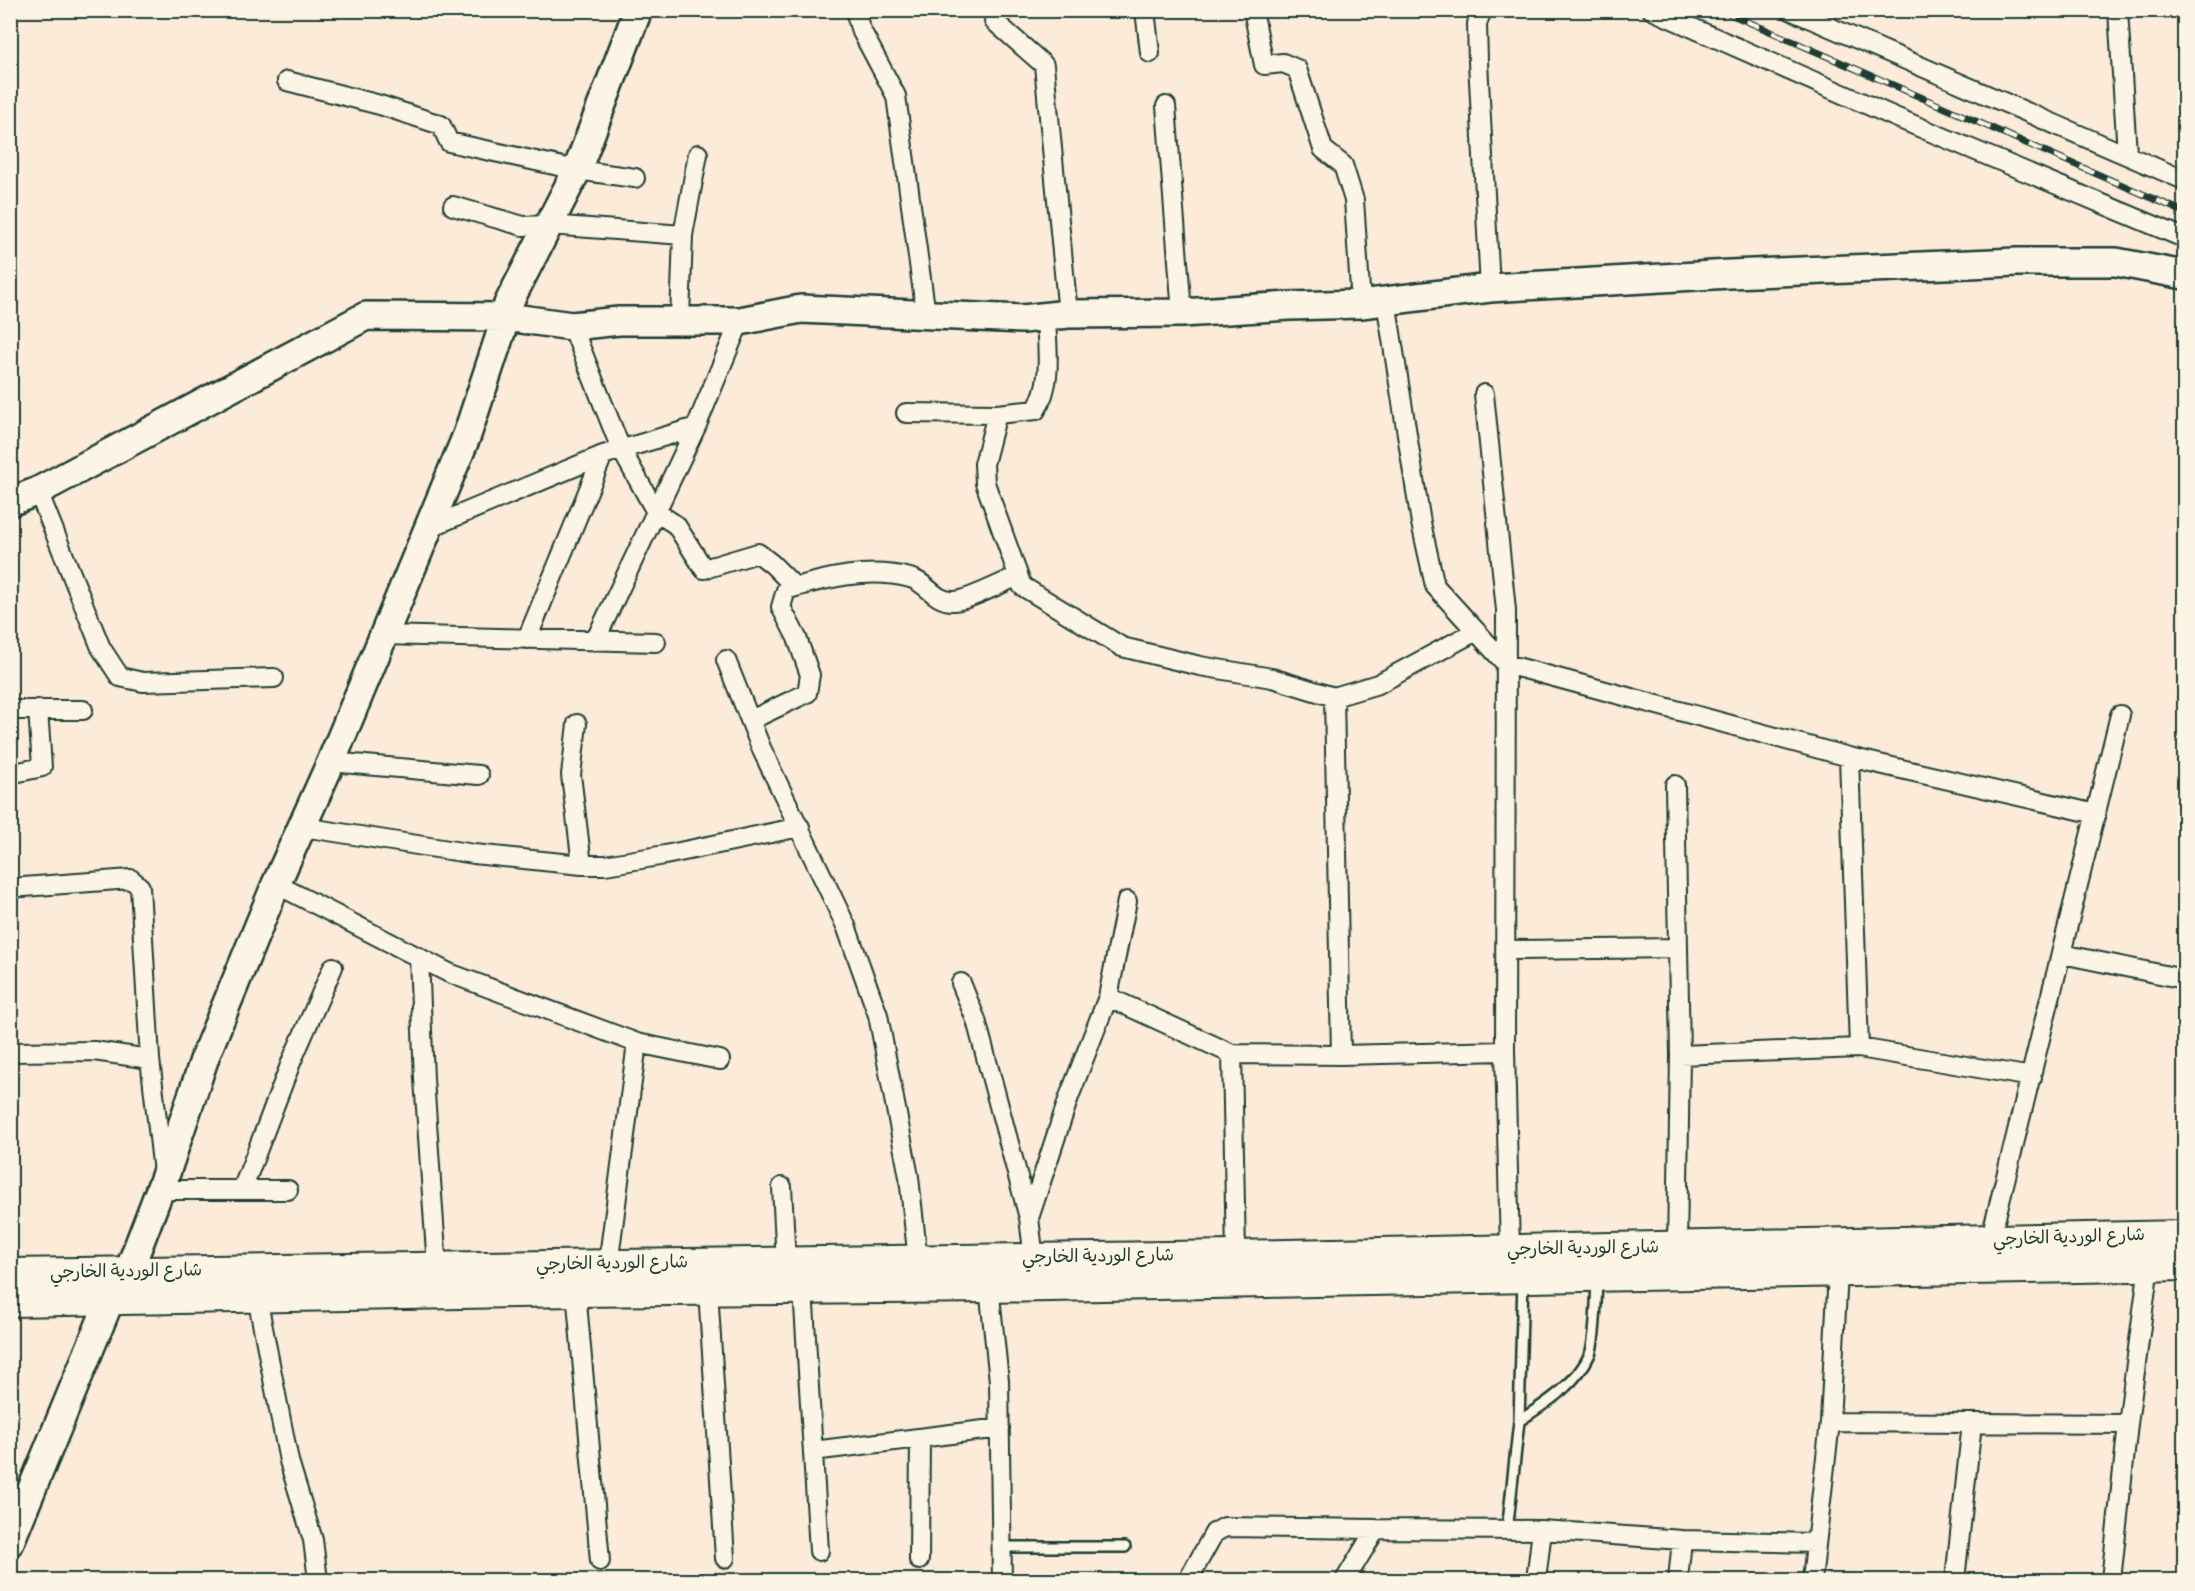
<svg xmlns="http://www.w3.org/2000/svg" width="2195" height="1591" viewBox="0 0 2195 1591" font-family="Dekko,'Playpen Sans Arabic',sans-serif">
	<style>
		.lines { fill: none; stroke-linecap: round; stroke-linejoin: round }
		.lane-casing { stroke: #1f3d34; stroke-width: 14 }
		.street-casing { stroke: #1f3d34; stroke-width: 22 }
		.secondary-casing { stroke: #1f3d34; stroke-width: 32 }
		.primary-casing { stroke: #1f3d34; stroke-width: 34 }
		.lane { stroke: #fcf5e5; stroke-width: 9 }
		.street { stroke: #fcf5e5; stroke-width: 18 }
		.secondary { stroke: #fcf5e5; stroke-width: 27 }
		.primary { stroke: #fcf5e5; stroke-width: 30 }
		.rail-casing { stroke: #1f3d34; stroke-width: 7 }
		.rail { stroke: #fcf5e5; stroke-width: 4.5; stroke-dasharray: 14; stroke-linecap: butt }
		.labels { text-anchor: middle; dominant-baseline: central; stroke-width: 6; stroke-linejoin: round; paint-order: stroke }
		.street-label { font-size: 18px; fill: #1f3d34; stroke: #fcf5e5 }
	</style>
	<rect width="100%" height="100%" fill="#fbebd8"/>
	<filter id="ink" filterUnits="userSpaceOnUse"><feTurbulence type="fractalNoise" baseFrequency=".0167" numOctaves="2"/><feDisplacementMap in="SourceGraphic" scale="12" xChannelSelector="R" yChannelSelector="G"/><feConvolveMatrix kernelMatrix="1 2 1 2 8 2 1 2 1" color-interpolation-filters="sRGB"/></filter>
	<g filter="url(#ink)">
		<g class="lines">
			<g class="lane-casing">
				<path id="lane" d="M1519,1421C1546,1403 1576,1385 1590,1354C1596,1339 1596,1297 1597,1279
					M1507,1532L1519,1421L1523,1280
					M1002,1547H1125"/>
			</g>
			<g class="street-casing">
				<path id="street" d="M855,10L860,28L896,96L926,315
					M1145,10L1150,53
					M1253,10L1264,65L1283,63L1297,69L1323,149L1343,165L1354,200L1361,304
					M1482,10L1477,24L1478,62L1490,288
					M1652,10L1895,117L2184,238
					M1790,10L2184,180
					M2118,10L2127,154
					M994,21L1044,65L1068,314
					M287,81L380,105L441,125L449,142L577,170L635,178
					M1166,106L1182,313
					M453,206L523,226L549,225L683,235
					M1386,301L1421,523L1435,586L1506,664L1849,757L2096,814
					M680,319L683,235L698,154
					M572,326L621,449L656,512L676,525L704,569L758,553L772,564L795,587
					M1484,394L1506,610L1505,1051L1510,1251
					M906,413L997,414L1036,410C1053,382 1047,350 1046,318
					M997,414L984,464L985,483L1022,586L1122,647L1200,666L1272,678L1334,697L1378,684L1476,631
					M38,491L101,648L120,677L143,682L274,678
					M428,528L603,455L696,427
					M384,635L656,642
					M527,639L603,455
					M595,641L696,427L740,321
					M726,660L762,750L846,926L878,1015L909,1177L918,1261
					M1334,697L1341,1055
					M10,710H83
					M751,720L807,693L810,675L797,638L781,607L786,590C825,578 870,567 910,578C927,582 934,602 954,601C967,601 1004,582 1018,576
					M577,724L571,775L582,865
					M1849,757L1859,1048
					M331,762L479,775
					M10,774L42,767L38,709
					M1675,785L1680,1055L1677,1248
					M303,827L474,854L582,865H605L665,855L800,827
					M276,884L449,973L637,1043L720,1060
					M10,888L131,879L140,887L150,1059L163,1172
					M1507,950L1678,948
					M2062,954L2184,979
					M419,957L424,1079L437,1267
					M961,983L976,1020L1029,1218L1034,1259
					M1108,997L1232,1054L1341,1055L1505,1051
					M10,1052L94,1051L150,1059
					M1232,1054L1236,1256
					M1680,1055L1859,1048L2032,1077
					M782,1187L786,1263
					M159,1190H288
					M242,1190L292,1060L333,967
					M1029,1218L1069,1097L1108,997L1127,901
					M1990,1241L2120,715
					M608,1265L637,1043
					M989,1287L999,1381L1002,1580
					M803,1289L819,1551
					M708,1290L725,1558
					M576,1291L600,1561
					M257,1297L289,1461L313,1540L318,1580
					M1830,1422L2128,1424
					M813,1451L1000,1428
					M919,1560L920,1438
					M1188,1580L1214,1533L1225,1527L1376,1529
					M1345,1580L1376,1529L1542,1530L1682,1540L1816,1543
					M1536,1580L1542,1530
					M1678,1580L1682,1540
					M1812,1580L1830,1422L1838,1272
					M1955,1580L1972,1423
					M2111,1580L2128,1424L2149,1265"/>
			</g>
			<g class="secondary-casing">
				<path id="secondary" d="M10,502L38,491L366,316L506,317L572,326L619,321H740L801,309L1023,319L1068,314L1182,313L1289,306L1361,304L1490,288L1730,274L2017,262H2116L2184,275
					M128,1273L164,1179L206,1054L276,884L331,762L467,435L506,317L508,304L577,170L638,10
					M10,1542L110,1300"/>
			</g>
			<g class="primary-casing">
				<path id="primary" d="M10,1274L1236,1256L2184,1236
					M10,1301L576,1291L989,1287L2184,1265"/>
			</g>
			<use href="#lane" class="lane"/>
			<use href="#street" class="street"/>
			<use href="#secondary" class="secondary"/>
			<use href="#primary" class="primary"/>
			<g class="rail-casing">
				<path id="rail" d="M1721,10L2184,212"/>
			</g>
			<use href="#rail" class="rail"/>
		</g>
	</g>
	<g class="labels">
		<g class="street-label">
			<text transform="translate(2069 1239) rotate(-2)">شارع الوردية الخارجي</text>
			<text transform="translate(1583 1250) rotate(-1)">شارع الوردية الخارجي</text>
			<text transform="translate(1098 1258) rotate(-1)">شارع الوردية الخارجي</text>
			<text transform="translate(612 1265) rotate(-1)">شارع الوردية الخارجي</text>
			<text transform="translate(126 1273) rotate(-1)">شارع الوردية الخارجي</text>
		</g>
	</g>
	<rect width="2195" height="1591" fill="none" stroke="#fcf5e5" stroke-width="36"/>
	<rect x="18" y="18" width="2159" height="1555" fill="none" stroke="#1f3d34" stroke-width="2" filter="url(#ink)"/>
</svg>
